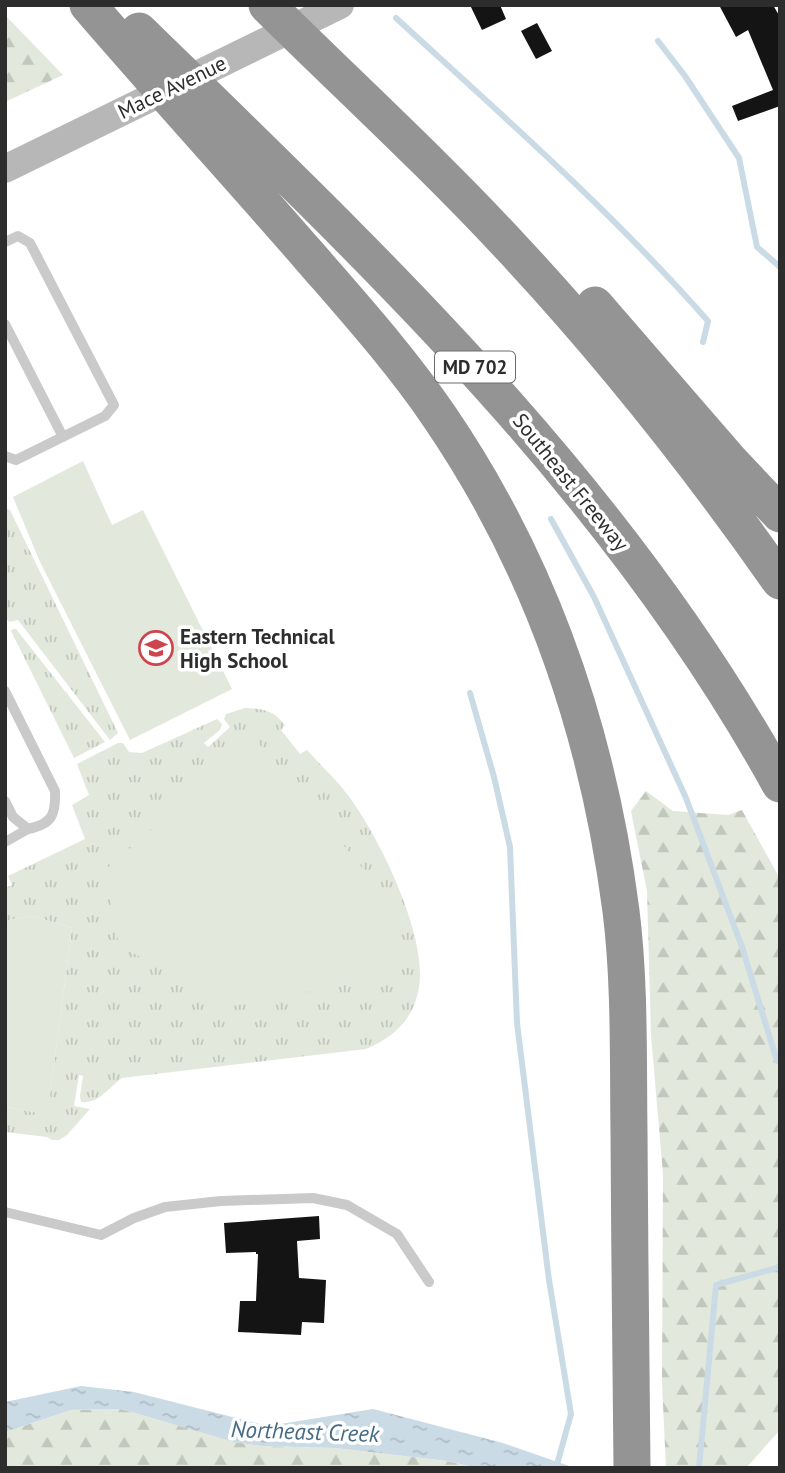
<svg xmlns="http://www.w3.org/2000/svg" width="785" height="1473" viewBox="0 0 785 1473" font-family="'PT Sans',sans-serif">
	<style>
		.grass { fill: url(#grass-tufts) }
		.forest { fill: url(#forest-firs) }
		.pitch { fill: #e2e8dc }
		.water { fill: url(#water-ripples) }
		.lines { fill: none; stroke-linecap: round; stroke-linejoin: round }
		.stream { stroke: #cadbe6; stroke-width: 6 }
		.building { fill: #141414 }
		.service { stroke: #cacaca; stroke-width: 10 }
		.secondary { stroke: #b7b7b7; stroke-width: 28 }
		.motorway { stroke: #949494; stroke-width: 37 }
		.labels { text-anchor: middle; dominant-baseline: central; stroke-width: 7; stroke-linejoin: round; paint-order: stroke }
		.shield { fill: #fff; stroke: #6c6c6c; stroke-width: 2 }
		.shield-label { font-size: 19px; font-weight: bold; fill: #2d2d2d }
		.street-label { font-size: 21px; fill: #2d2d2d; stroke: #fff }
		.poi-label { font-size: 21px; font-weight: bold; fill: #2d2d2d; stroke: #fff; text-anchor: start }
		.water-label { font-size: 23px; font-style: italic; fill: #456b84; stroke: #fff }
	</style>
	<defs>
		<pattern id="grass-tufts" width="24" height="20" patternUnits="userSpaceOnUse" patternTransform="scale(1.75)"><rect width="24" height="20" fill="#e2e8dc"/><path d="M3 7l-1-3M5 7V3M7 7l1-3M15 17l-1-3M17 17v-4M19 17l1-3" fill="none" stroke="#c2c7bd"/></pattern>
		<pattern id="forest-firs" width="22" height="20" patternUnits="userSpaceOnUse" patternTransform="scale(1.75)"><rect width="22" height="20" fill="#e2e8dc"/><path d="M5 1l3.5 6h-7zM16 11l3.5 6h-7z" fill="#c2c7bd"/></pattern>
		<pattern id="water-ripples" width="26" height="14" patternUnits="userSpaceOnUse" patternTransform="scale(1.75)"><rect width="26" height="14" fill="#cadbe6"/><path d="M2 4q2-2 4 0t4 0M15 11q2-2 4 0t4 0" fill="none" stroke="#aebcc6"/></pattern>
	</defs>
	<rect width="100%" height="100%" fill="#fff"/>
	<path class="grass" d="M5,508L10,510L118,733L110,740L18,620L9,622L5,617Z
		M13,629H16L105,742L74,758L11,631Z
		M245,708C263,709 273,710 285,725L281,730L300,754L307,750C320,765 335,778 347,794C378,834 428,936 419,987C414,1019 394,1037 366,1049L122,1078C108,1088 99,1104 81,1102L80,1096L83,1076L79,1075L74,1106L90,1109L67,1135L59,1140H52L47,1137L5,1132V1107L34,1112L50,1095L72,928L32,916L5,921V888L12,885L8,876L85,839L72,805L89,795L77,764L118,743H123L129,752L142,753L217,719L222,724L220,730L204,743L208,747L230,727L224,719L226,714Z"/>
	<path class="forest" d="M5,15L63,75L5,102Z
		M646,791L673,811L728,815L742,810L780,879V1430L746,1468H666L662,1383L663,1174L651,1035L647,891L631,811Z
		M121,1409L235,1442L261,1446L335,1448L447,1461L478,1468H5V1432L71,1410Z"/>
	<path class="pitch" d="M83,461L112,525L143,510L232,689L130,740L40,562L13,497Z
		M255,739L391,902L408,962L356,982L228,1007L119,945L104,871Z
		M32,916L72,928L50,1095L57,1112L44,1122L34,1112L5,1107V921Z"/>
	<path class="water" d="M81,1386L134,1392L268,1426L373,1409L503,1443L575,1468H478L447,1461L335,1448L261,1446L234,1442L121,1409L71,1410L5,1432V1402Z"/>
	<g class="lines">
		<path class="stream" d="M396,18C503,116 612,212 708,321L703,342
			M658,41L685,76L739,158L757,247L780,267
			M551,519L594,597L686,798L742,947L777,1061H780
			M470,693L494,777L510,847L517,1023L549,1280L571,1414L556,1468
			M699,1468L716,1285L780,1267"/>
	</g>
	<path class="building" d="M470,5H500L506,19L482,30Z
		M719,5H773L780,17V106L738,121L732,106L773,90L748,30L736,37Z
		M537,23L552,51L536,59L521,31Z
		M319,1216L320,1239L297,1241L299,1278L326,1280L324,1323L302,1322L301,1335L238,1332L240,1301H256L258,1254H256V1252L226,1253L224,1223Z"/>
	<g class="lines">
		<path class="service" d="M5,242L18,236L30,243L114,405L105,416L16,460L5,456
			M5,324L63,437
			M5,691L55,791C56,815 52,824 28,829L13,817L5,801
			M5,842L28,829
			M5,1212L101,1235L134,1218L165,1207L221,1201L313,1198L347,1205L397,1234L429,1282"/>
		<path class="secondary" d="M5,169L340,5"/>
		<path class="motorway" d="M88,5C161,90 237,173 310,257C355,309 401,360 439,416C541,565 598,733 621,911C630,982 628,1060 629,1132C630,1244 630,1356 632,1468
			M267,5C349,86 433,163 511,247C609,352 698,464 780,581
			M139,31C378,264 617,488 780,784
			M595,305L731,462L780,514"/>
	</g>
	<defs>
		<g id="school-ring" transform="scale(1.75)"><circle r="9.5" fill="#fff" stroke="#ce444d" stroke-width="1.5"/><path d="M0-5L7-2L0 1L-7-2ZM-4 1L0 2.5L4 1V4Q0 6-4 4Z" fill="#ce444d"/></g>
	</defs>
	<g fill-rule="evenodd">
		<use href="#school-ring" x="156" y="648"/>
	</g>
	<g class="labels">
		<rect class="shield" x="435" y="351.5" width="80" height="31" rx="5"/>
		<g class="shield-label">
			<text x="475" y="367">MD 702</text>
		</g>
		<g class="street-label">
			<text transform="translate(172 87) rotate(-26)">Mace Avenue</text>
			<text transform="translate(571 482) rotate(51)">Southeast Freeway</text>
		</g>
		<g class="poi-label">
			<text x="180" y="636">Eastern Technical<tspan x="180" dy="24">High School</tspan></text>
		</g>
		<g class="water-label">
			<text transform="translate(305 1431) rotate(2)">Northeast Creek</text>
		</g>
	</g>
	<rect width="785" height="1473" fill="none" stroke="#2d2d2d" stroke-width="14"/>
</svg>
